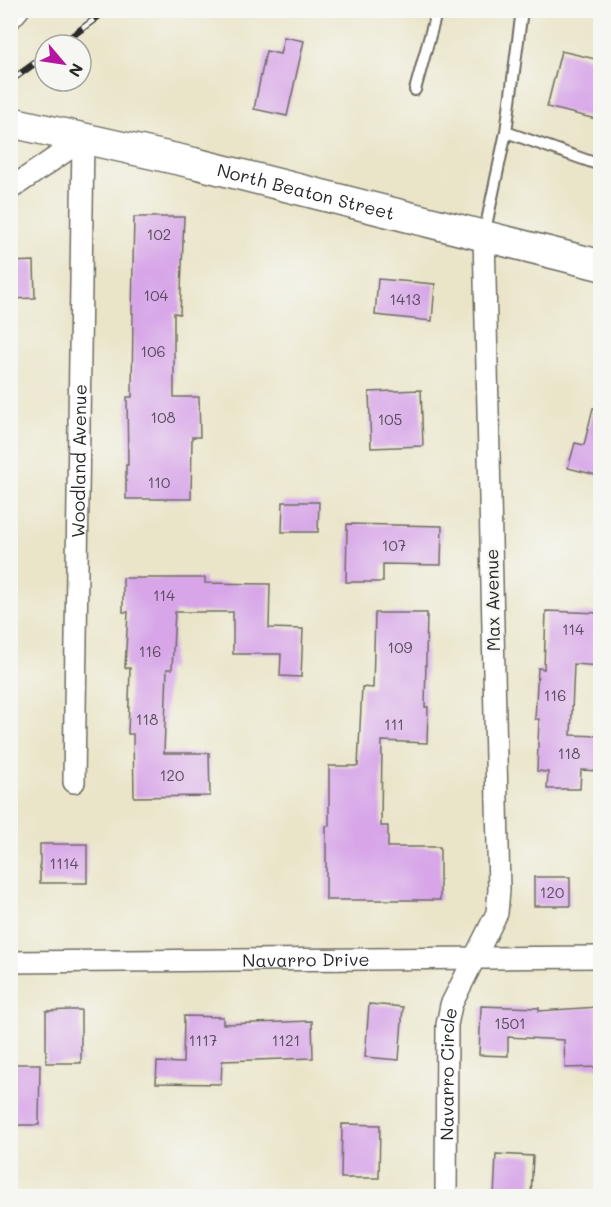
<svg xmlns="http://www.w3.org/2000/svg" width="611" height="1207" viewBox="0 0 611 1207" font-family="Mali,sans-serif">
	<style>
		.building { fill: #d7a5e8 }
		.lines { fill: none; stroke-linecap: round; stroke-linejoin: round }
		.service-casing { stroke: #6e6c62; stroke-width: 14 }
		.minor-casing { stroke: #6e6c62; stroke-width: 24 }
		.secondary-casing { stroke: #6e6c62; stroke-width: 33 }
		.service { stroke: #fff; stroke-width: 10 }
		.minor { stroke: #fff; stroke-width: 21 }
		.secondary { stroke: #fff; stroke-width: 30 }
		.rail-casing { stroke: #2b2b2b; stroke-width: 7 }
		.rail { stroke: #f6f6f2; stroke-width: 4.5; stroke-dasharray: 14; stroke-linecap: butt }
		.labels { text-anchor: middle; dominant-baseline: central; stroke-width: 4.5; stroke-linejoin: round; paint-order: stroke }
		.number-label { font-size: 15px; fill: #564a5a }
		.street-label { font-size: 18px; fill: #2b2b2b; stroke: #f6f6f2 }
	</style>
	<rect width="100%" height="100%" fill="#f6f6f2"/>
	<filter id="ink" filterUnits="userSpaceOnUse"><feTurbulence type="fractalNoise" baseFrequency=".0167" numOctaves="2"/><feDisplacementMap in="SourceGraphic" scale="12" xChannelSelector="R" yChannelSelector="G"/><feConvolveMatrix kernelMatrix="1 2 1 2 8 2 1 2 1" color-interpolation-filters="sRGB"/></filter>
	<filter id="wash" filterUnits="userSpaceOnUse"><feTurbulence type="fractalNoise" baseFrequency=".008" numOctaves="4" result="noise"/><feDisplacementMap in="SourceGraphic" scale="24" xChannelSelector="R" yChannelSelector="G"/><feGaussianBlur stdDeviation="1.35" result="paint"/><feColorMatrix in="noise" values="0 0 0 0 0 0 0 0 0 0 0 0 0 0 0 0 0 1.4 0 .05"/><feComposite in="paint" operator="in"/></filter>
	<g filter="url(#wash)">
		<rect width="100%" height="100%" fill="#eae5c9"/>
		<g id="blocks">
			<path class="building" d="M284,37L304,41L287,116L254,109L266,51L280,54Z
				M561,51L600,60V120L547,107Z
				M134,217H184L180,314L174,313V397H199L200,437H192L191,499H126V465H128L127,397H132L133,313H132Z
				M34,261L35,298L10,299V262Z
				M378,279L435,284L432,321L375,315Z
				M421,390L423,446L371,448L369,392Z
				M593,408L600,409V476L568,468L575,443L584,445Z
				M283,502H319L318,532H282Z
				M347,524L442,526L441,565L383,564V582H346Z
				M123,578H205V583L270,584L269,628L303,629L301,677L280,676L281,654H233V612H175L172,669H167L164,753H209L210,796L134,797L133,734H128L130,668H125L128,612H123Z
				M546,611L600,613V666L574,664L571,735L600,736V771L581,770L580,789H547L548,772L537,771L539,719H535L538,668L544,669Z
				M375,613H427L425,707H428L427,743L382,741L381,826H388V847H440V900H326V826H329V766H358L362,687L373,688Z
				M40,844H87V883H40Z
				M534,877H570V906H534Z
				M369,1004L403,1007L399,1060L365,1057Z
				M481,1006L539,1008V1011L597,1007L600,1067L565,1068L564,1040L508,1037V1056L479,1055Z
				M69,1010H81V1063H46V1011Z
				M184,1016L223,1017V1024L312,1021L313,1058L222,1061L221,1084L156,1083L157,1062L183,1063Z
				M14,1064H40L39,1125H13Z
				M342,1124L380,1125L379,1178H341Z
				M496,1154L533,1156L531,1197H494Z"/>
		</g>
	</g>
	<g filter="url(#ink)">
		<use href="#blocks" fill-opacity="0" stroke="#6e6c62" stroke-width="1.5"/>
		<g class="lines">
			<g class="service-casing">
				<path id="service" d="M522,10L506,132L600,165
					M415,90L437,10
					M484,235L506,132"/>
			</g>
			<g class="minor-casing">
				<g id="minor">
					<path d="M10,19L18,10"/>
					<path d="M10,189L83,139"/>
					<path id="s1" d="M74,782L83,139"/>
					<path id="s2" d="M10,962L600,957"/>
					<path id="s3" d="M446,1196L447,1025L451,1005L497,913L499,890L484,235"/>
				</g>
			</g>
			<g class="secondary-casing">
				<g id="secondary">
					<path id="s4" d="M10,122L194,163L600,265"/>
				</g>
			</g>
			<use href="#service" class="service"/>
			<use href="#minor" class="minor"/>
			<use href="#secondary" class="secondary"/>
			<g class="rail-casing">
				<path id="rail" d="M60,45L107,10
					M10,81L45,56"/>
			</g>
			<use href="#rail" class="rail"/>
		</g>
	</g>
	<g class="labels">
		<g class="number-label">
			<text x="159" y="234">102</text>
			<text x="156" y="295">104</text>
			<text x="405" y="299">1413</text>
			<text x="153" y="351">106</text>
			<text x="163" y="417">108</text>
			<text x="390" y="419">105</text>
			<text x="159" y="482">110</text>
			<text x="394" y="545">107</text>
			<text x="164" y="595">114</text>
			<text x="573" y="629">114</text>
			<text x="400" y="647">109</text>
			<text x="150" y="651">116</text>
			<text x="555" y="695">116</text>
			<text x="147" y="719">118</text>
			<text x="394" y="724">111</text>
			<text x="569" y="753">118</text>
			<text x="172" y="775">120</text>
			<text x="64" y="863">1114</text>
			<text x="552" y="892">120</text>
			<text x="510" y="1023">1501</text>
			<text x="203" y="1040">1117</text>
			<text x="286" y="1040">1121</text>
		</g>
		<g class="street-label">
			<text stroke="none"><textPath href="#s4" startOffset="304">North Beaton Street</textPath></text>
			<text stroke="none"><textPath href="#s1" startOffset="321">Woodland Avenue</textPath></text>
			<text transform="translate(492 600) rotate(-91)">Max Avenue</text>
			<text stroke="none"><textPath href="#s2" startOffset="296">Navarro Drive</textPath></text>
			<text stroke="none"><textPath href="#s3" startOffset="122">Navarro Circle</textPath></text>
		</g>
	</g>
	<rect width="611" height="1207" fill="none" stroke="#f6f6f2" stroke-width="36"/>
	<g transform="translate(63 63) rotate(119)"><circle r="28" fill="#f6f6f2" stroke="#a5a5a2" stroke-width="1.5"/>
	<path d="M0-4.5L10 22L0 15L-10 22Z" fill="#b5179e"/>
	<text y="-9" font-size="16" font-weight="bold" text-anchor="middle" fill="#2b2b2b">N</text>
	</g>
</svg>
